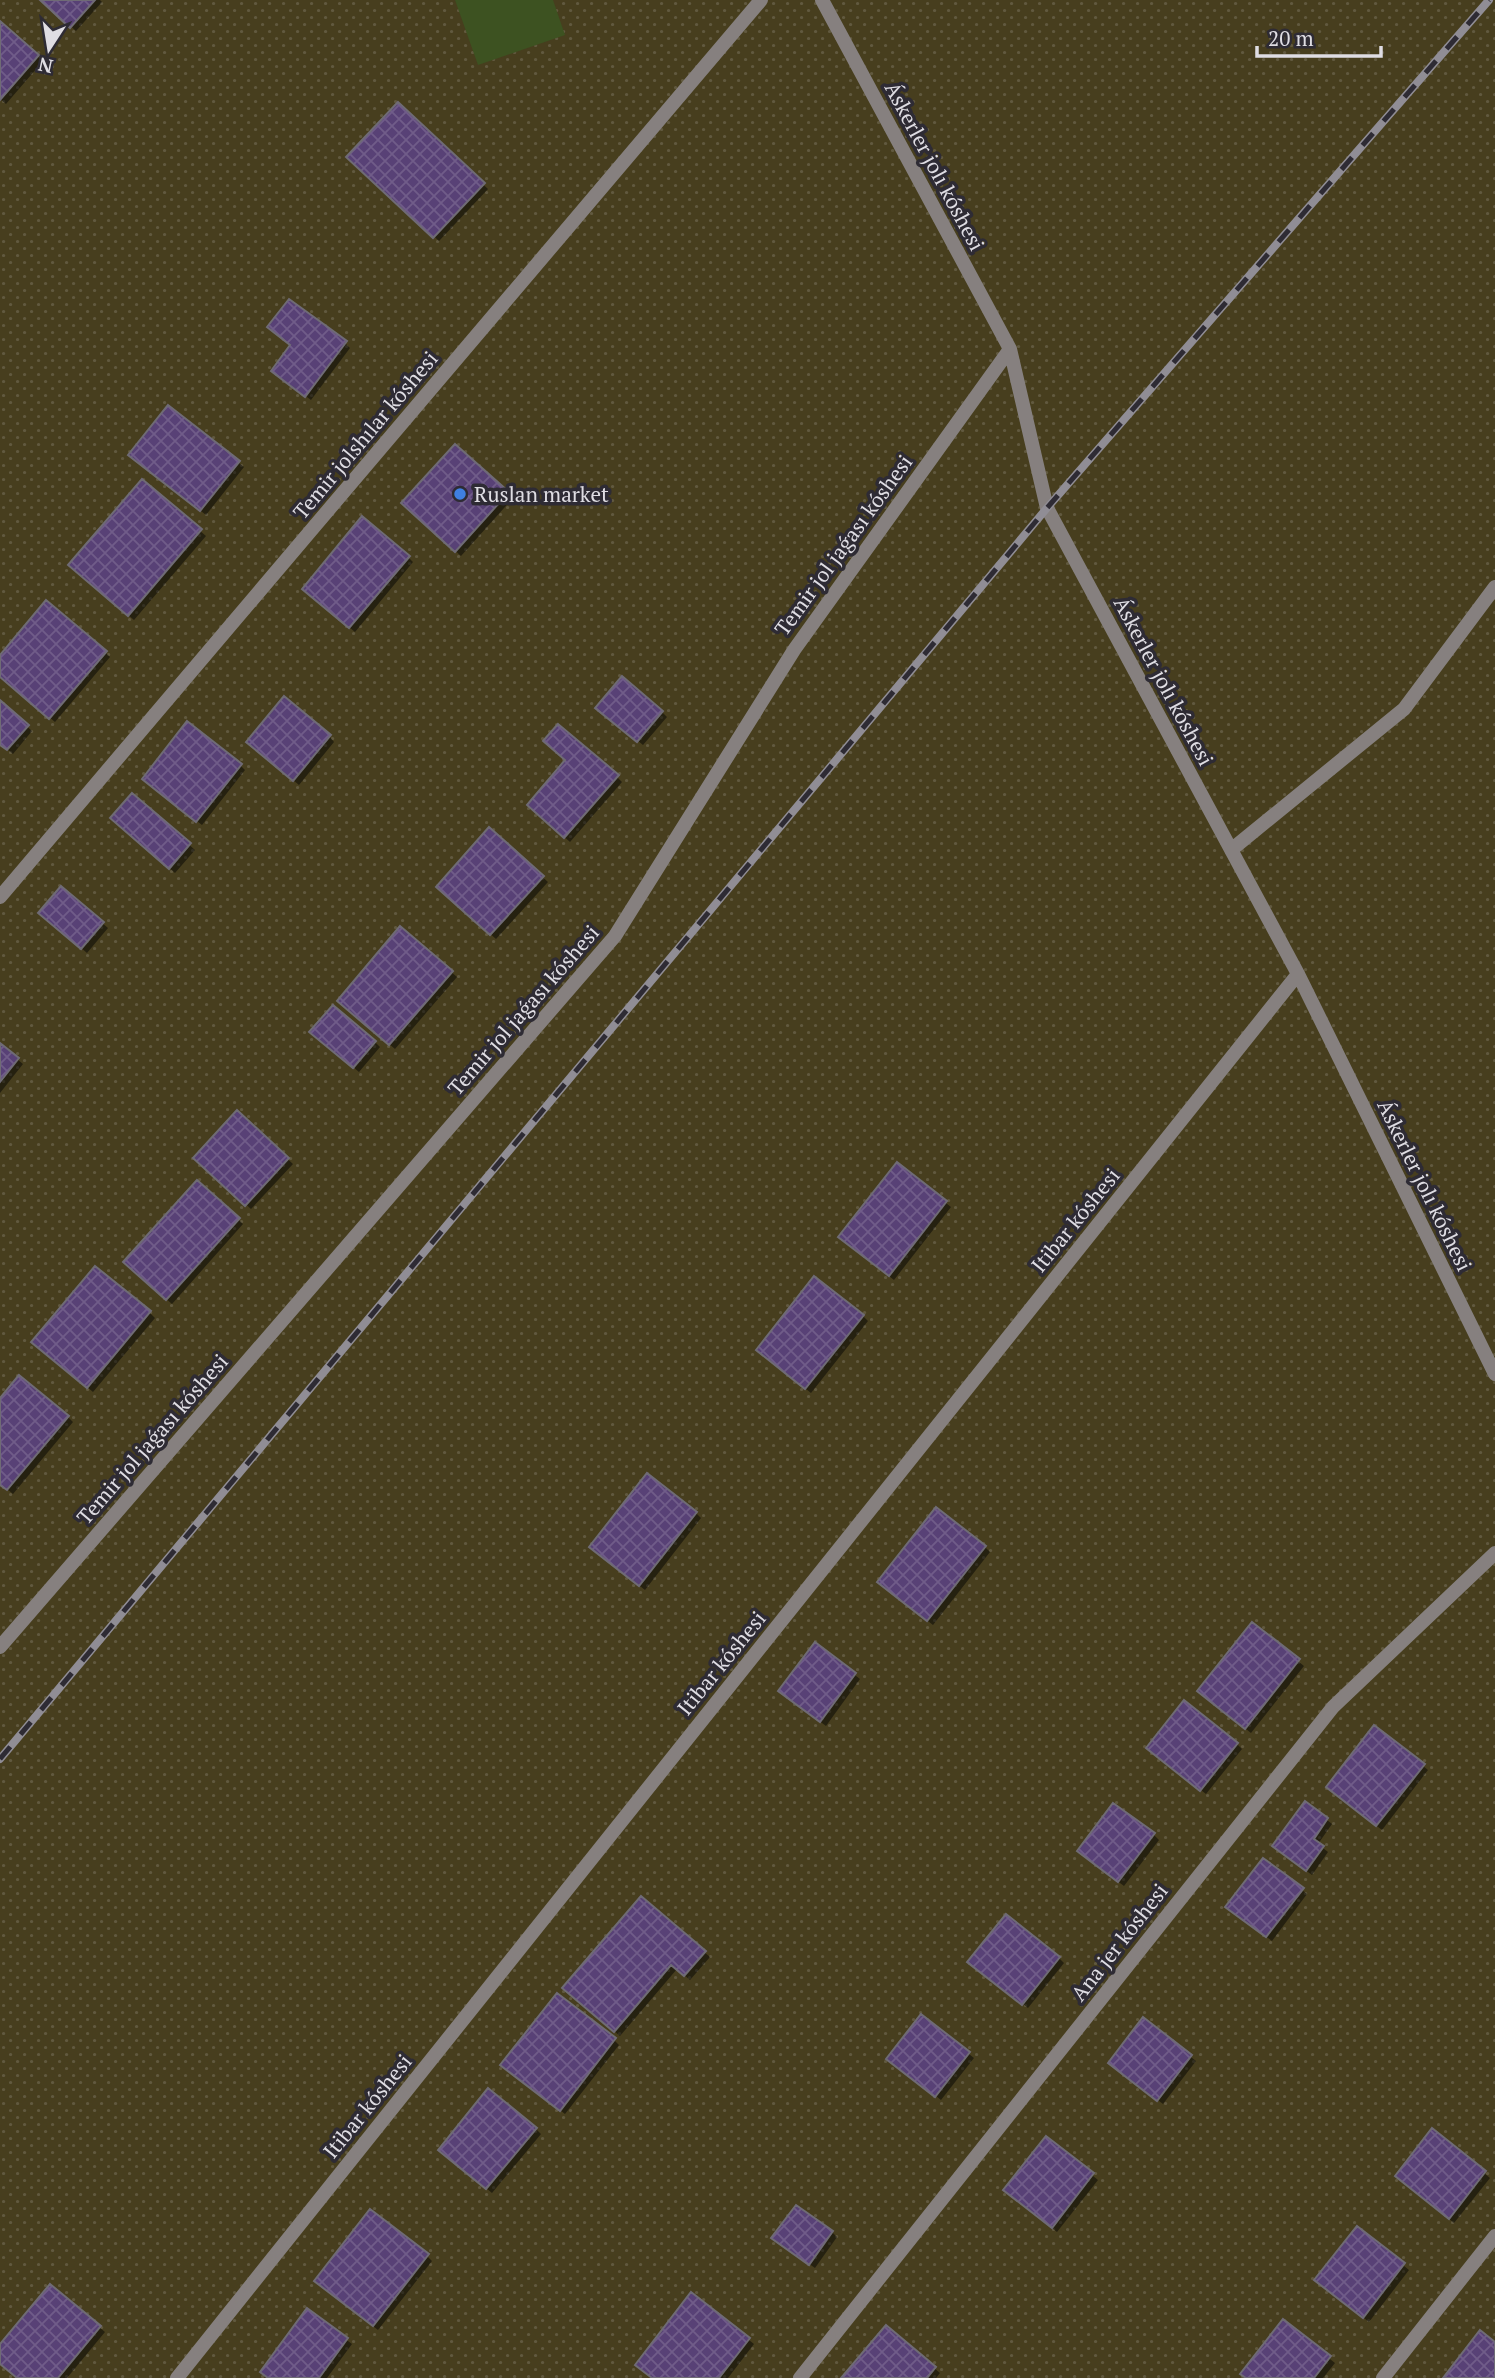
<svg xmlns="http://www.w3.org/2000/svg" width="1495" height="2378" viewBox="0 0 1495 2378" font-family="'PT Serif',serif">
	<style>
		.sand { fill: url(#sand-dots); fill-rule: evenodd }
		.pitch { fill: #3d5221 }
		.shadow { fill: #0007 }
		.building { fill: url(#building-cross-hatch); stroke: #6f6b75; stroke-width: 2 }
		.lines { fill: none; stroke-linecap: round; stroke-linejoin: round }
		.minor { stroke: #86807f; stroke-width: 14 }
		.rail-casing { stroke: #908d95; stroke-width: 8 }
		.rail { stroke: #2e2b34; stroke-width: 5; stroke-dasharray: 16; stroke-linecap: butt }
		.shop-dot { fill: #3f7fe0; stroke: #2e2b34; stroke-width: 2.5 }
		.labels { text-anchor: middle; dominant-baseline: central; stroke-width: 7; stroke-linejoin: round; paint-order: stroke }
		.street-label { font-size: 21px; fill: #dfdde3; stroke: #2e2b34 }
		.poi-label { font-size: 21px; fill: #dfdde3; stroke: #2e2b34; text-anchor: start }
	</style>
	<defs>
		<pattern id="sand-dots" width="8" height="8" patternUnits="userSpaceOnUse" patternTransform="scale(1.75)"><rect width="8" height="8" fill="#473e1e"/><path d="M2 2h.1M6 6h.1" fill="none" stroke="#61593f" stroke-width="1.8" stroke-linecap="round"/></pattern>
		<pattern id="building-cross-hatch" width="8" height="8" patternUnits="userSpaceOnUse" patternTransform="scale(1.75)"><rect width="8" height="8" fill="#584176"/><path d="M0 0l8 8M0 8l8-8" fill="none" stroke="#705c89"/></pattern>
	</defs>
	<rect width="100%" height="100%" fill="#38353e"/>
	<path class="sand" d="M0,0H1495V2378H0ZM1073,479L826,776H825L1047,508Z"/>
	<path class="pitch" d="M455,0H553L565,35L478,65Z"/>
	<path class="shadow" d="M42,0H100L102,2L76,31Z
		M0,23L43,61L6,104L0,99Z
		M398,105L488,189L439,241L349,157Z
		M345,343L350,348L311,400L278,376Z
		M169,407L244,467L206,515L136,460Z
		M455,446L513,498L461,556L403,503Z
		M142,481L206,536L134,620L75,570Z
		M408,557L413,562L355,632L309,594Z
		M105,652L110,657L55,722L0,676V658Z
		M0,702L32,731L13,754L0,743Z
		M603,712H662L667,717L643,745Z
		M330,737L334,742L299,785L253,747Z
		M240,765L245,770L202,825L149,784Z
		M617,777L622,782L570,842L534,810Z
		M133,795L195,850L175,873L118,823Z
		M490,829L548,882L496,939L443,892Z
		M62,888L108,928L87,953L46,918Z
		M401,928L457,977L395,1049L344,1006Z
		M317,1037L375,1042L380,1047L359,1072Z
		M0,1045L23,1064L0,1093Z
		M238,1113L293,1164L251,1209L195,1158Z
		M897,1165L951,1207L894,1280L846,1242Z
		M238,1219L243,1224L172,1304L130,1267Z
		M150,1313L155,1318L93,1392L39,1347Z
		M863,1316L868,1321L811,1393L763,1355Z
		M0,1401L68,1417L73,1422L13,1494L0,1483Z
		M696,1513L701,1518L645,1590L596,1552Z
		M985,1547L990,1552L933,1625L884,1587Z
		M1252,1624L1304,1666L1251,1733L1204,1696Z
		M816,1645L860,1679L826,1726L786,1696Z
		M1237,1744L1242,1749L1206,1794L1153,1753Z
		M1423,1766L1428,1770L1382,1830L1333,1792Z
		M1306,1803L1332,1824L1318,1844L1328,1852L1312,1875L1280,1851Z
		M1154,1835L1159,1840L1124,1886L1084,1856Z
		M1302,1890L1307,1894L1272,1941L1233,1912Z
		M641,1898L710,1957L690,1980L677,1969L620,2036L569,1993Z
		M1059,1958L1064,1963L1028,2008L975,1967Z
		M921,2016L974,2058L941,2100L894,2063Z
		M1144,2020L1196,2061L1163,2104L1115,2068Z
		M614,2040L619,2045L565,2114L508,2070Z
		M536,2129L541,2134L492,2193L445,2154Z
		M1433,2131L1490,2178L1454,2223L1402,2181Z
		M1046,2138L1098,2180L1057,2232L1010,2195Z
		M1357,2228L1409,2270L1369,2322L1322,2285Z
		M832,2232L837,2237L815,2268L779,2243Z
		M427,2256L432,2261L378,2330L321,2286Z
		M50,2286L105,2332L67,2378H19L0,2363V2347Z
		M692,2295L754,2344L728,2378H654Z
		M307,2311L352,2344L327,2378H268Z
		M1283,2322L1335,2363L1323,2378H1247Z
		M886,2327L940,2373L936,2378H844Z"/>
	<path class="building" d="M40,0H95L70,28Z
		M0,21L39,55L0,100Z
		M398,102L485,183L433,238L346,157Z
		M289,299L347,341L305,397L271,371L290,345L267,327Z
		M168,405L240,461L200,511L128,455Z
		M455,444L509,492L455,552L401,503Z
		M142,479L202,529L128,616L68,565Z
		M362,516L410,556L349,628L302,589Z
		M46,600L107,651L49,719L0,677V655Z
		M622,676L663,711L637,742L595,708Z
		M284,696L331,735L293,781L246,742Z
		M0,700L29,725L7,750L0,745Z
		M187,721L242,764L196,822L142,779Z
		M558,724L619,775L564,838L527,805L565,760L543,741Z
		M132,793L191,843L169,869L110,818Z
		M489,827L544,876L490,935L436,887Z
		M61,886L104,922L81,949L38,913Z
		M400,926L453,971L389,1045L337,1001Z
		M333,1005L376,1041L353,1068L309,1032Z
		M0,1043L19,1058L0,1082Z
		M237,1110L289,1158L245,1206L193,1158Z
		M897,1162L947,1201L889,1276L838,1237Z
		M197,1180L240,1218L166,1300L123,1262Z
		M95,1266L151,1311L87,1388L31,1342Z
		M814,1276L864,1315L805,1389L756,1350Z
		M19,1375L69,1416L7,1490L0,1485V1398Z
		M647,1473L697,1512L639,1586L589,1547Z
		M936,1507L986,1546L927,1621L877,1582Z
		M1252,1622L1300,1659L1245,1729L1197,1691Z
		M815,1642L856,1673L820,1722L778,1691Z
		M1184,1700L1238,1743L1200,1791L1146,1748Z
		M1374,1725L1425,1764L1376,1826L1326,1787Z
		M1305,1801L1328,1818L1314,1839L1324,1846L1306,1871L1272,1846Z
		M1113,1803L1155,1833L1118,1882L1077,1851Z
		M1263,1858L1304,1888L1266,1937L1225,1907Z
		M641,1896L706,1951L684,1976L671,1965L614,2032L562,1988Z
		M1006,1914L1060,1957L1022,2005L967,1962Z
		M557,1993L616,2038L560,2111L500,2065Z
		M921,2014L970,2052L935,2097L886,2059Z
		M1143,2017L1192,2055L1157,2101L1108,2063Z
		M488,2088L537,2128L486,2189L438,2150Z
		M1432,2128L1486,2171L1449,2219L1395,2176Z
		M1046,2136L1094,2173L1052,2228L1003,2190Z
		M796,2205L833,2231L809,2265L771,2238Z
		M370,2209L429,2254L373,2326L314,2281Z
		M1357,2226L1405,2263L1363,2318L1314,2280Z
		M50,2284L101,2326L58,2378H17L0,2364V2344Z
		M691,2292L750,2338L719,2378H652L635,2365Z
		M307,2308L348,2338L319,2378H268L260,2372Z
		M1283,2319L1331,2356L1314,2378H1246L1240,2374Z
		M886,2325L936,2367L927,2378H841Z
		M1480,2330L1495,2342V2378H1443Z"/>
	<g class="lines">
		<path class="minor" d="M822,0L1010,349L1047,508L1298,974L1495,1374
			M1231,850L1404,709L1495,587
			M0,897L761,0
			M0,1647L615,936L794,650L1010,349
			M177,2378L1298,974
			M800,2378L1333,1707L1495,1553
			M1383,2378L1495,2236"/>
		<g class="rail-casing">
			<path id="rail" d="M0,1759L1047,508L1489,0"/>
		</g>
		<use href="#rail" class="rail"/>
	</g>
	<circle class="shop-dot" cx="460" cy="494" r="7"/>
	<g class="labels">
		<g class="street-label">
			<text transform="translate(935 166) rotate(62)">Áskerler jolı kóshesi</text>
			<text transform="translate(365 435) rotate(-50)">Temir jolshılar kóshesi</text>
			<text transform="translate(843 545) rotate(-54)">Temir jol jaǵası kóshesi</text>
			<text transform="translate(1164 681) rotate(62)">Áskerler jolı kóshesi</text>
			<text transform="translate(523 1010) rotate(-49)">Temir jol jaǵası kóshesi</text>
			<text transform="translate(1425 1185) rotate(64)">Áskerler jolı kóshesi</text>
			<text transform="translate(1075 1220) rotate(-51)">Itibar kóshesi</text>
			<text transform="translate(152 1439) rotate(-49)">Temir jol jaǵası kóshesi</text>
			<text transform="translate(721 1663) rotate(-51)">Itibar kóshesi</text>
			<text transform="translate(1119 1942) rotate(-52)">Ana jer kóshesi</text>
			<text transform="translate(367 2106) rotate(-51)">Itibar kóshesi</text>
		</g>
		<g class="poi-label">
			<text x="474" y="494">Ruslan market</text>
		</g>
	</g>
	<g transform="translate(49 49) rotate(192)" stroke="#2e2b34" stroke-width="5" paint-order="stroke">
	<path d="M0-5L12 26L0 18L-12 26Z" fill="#dfdde3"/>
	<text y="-10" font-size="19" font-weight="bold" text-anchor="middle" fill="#dfdde3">N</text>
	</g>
	<path d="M1257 46v10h124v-10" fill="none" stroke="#dfdde3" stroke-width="3.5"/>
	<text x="1268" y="46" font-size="21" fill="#dfdde3" stroke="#2e2b34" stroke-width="5" paint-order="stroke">20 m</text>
</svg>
